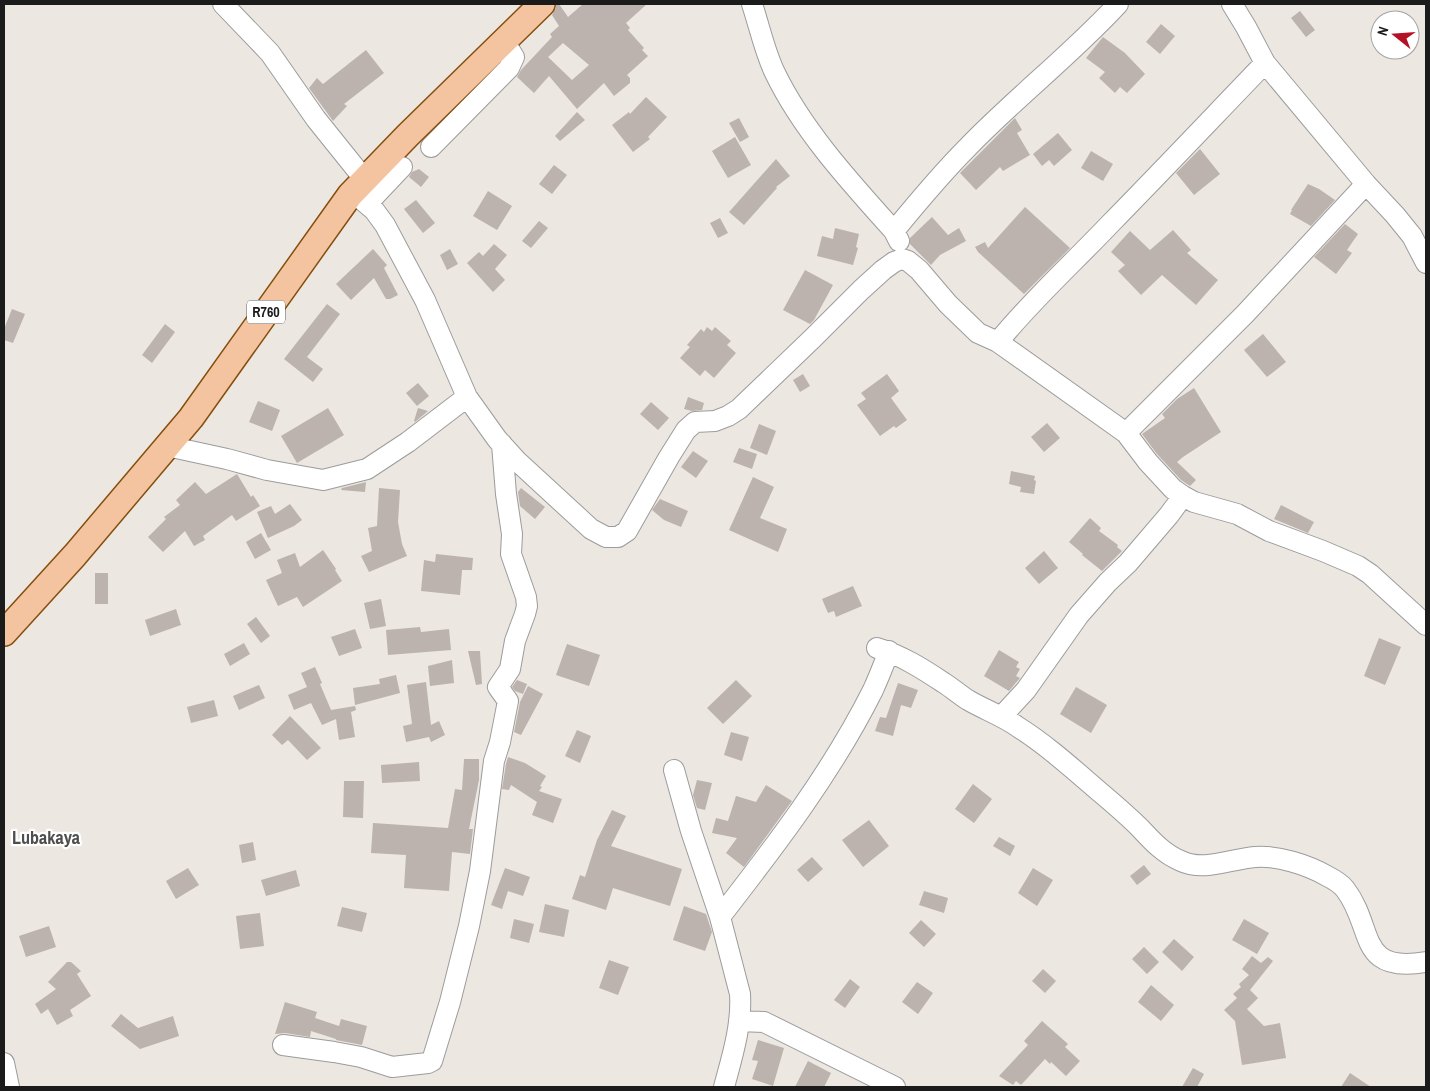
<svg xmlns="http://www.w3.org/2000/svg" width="1430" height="1091" viewBox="0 0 1430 1091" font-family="'Archivo Narrow',sans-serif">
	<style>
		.building { fill: #bcb2ae; fill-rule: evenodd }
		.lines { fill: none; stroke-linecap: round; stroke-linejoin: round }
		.minor-casing { stroke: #9c9c9c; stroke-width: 22 }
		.major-casing { stroke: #854e0d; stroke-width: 28 }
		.minor { stroke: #fff; stroke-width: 20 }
		.major { stroke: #f3c49f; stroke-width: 25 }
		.labels { text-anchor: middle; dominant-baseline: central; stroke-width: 4.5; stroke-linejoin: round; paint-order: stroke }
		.shield { fill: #fff; stroke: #5f5f5f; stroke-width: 1 }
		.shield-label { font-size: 14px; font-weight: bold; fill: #1b1b1b }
		.quarter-label { font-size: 18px; font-weight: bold; fill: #4e4e4e; stroke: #fff }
	</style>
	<rect width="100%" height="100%" fill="#ece7e1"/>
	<path class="building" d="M556,4H559L568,17L583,4H647L626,23L630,28L628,30L644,48L642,50L648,56L627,75L630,78V83L614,96L604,83L577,109L549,76L534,93L517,77L521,70L552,37L550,34L559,26L552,15L556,8ZM563,43L589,65L572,80L548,57Z
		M1300,11L1315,30L1306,37L1291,18Z
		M1161,24L1175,36L1160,54L1146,42Z
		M1103,37L1125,53L1145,74L1127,93L1120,87L1115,93L1099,78L1105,72L1086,58Z
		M366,50L384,73L344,104L347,106L333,121L309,88L317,78L323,84Z
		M646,97L667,117L648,137L650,139L633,152L612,125L629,112L630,114Z
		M577,112L585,120L560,141L555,136Z
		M739,118L749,137L740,142L729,123Z
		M1015,118L1022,130L1017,133L1030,155L1003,171L1000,167L976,190L960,173Z
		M1058,133L1072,150L1054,166L1049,160L1042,166L1033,154Z
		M735,137L751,165L728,178L712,151Z
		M1200,149L1220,174L1194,195L1176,173Z
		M1091,151L1113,164L1103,181L1081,168Z
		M776,159L790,176L776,187L777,188L744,225L729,212Z
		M554,165L567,175L552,194L539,184Z
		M419,169L429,177L421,187L409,177L412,172Z
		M1308,184L1319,189L1335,200L1311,226L1290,214L1292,210H1291Z
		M488,191L512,206L497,230L473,216Z
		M416,200L435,223L423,233L404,209Z
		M1025,207L1070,248L1024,294L978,252L975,247L985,242L988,248Z
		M932,217L948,235L959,228L966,241L940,255L931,265L910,244V238Z
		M720,218L728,233L718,238L710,223Z
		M539,221L548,228L531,248L522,241Z
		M1345,224L1358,234L1347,250L1352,253L1336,274L1314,257Z
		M835,228L859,234L856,247L858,248L853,265L817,256L822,236L833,239Z
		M1173,230L1191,250L1187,253L1218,280L1196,305L1162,275L1141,295L1118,271L1125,265L1111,252L1130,231L1150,250Z
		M494,244L507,255L495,269L505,280L493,292L467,263L479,252L483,256Z
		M373,249L387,265L384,268L398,295L390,299H386L374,278L351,300L336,284Z
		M450,249L458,264L447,270L440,255Z
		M805,270L833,285L814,320L810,324L783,310Z
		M327,304L340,314L307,357L323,369L313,382L284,359Z
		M12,309L25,314L13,343L4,340V329Z
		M165,324L175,332L152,363L142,355Z
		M707,327L712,331L715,327L731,341L727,345L736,353L714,378L705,370L700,376L680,358L690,347L687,345L701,329L704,332Z
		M1263,334L1286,362L1267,377L1244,350Z
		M803,374L810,386L800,392L793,380Z
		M887,374L899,391L891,398L907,420L896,428L894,426L880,436L857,405L866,399L861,393Z
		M418,383L429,396L417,406L406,393Z
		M1194,388L1221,432L1183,457L1177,462L1196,480L1190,486L1181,480L1157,454L1142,434L1165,418L1162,414L1177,399Z
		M688,397L704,403L702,410L692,411L684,409Z
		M258,401L280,410L272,431L249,422Z
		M651,402L669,418L658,430L640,414Z
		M328,408L344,435L297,463L281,436Z
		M418,408L428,411L415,422L414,421Z
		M1047,423L1060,438L1044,452L1031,437Z
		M759,424L776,431L767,455L750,448Z
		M739,448L757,454L752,469L733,462Z
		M693,451L708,461L696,478L681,467Z
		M1011,471L1035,476L1034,480L1036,481L1034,494L1020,492L1021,487L1009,484Z
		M237,474L251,497L253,495L260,506L236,521L232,515L203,536L205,540L194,546L185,531L163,552L148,537L166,519L164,517L180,505L176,500L195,482L206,494Z
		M753,477L774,487L760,518L787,529L778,552L729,530Z
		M366,482L365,492L341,490L342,488Z
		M379,488L400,490L398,522L402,544L407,556L369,572L361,556L372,551L368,528L377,526Z
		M521,488L545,507L535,519L520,506L518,492Z
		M660,499L688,511L681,527L664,520L652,510Z
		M290,504L302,520L294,526L268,538L257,512L271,506L275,514Z
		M1281,505L1314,522L1308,533L1274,519Z
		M1090,518L1101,528L1099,531L1118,545L1117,547L1122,551L1102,571L1082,555L1083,554L1069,542Z
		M261,533L271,550L255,559L246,542Z
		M323,550L336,569L335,570L342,581L303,607L297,597L278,606L266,580L282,573L277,560L295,553L300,567Z
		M1044,551L1058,568L1039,584L1025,568Z
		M436,554L473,558L472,570H462L460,595L421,591L424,560L435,562Z
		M95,573H108V604H95Z
		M853,586L862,606L836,617L834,611L828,613L822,599Z
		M381,599L386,626L370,629L364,603Z
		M176,609L181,625L150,636L145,620Z
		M256,617L270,636L261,643L247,624Z
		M420,627L421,632L449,629L451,650L388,655L386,630Z
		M355,629L362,648L339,656L331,637Z
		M1379,638L1401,647L1385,685L1364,676Z
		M244,643L250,654L230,666L224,654Z
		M567,644L600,655L589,686L556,675Z
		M999,650L1019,662L1016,667L1020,669L1016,676L1020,678L1009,691L984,676Z
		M468,651H480L482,684L476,685Z
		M452,660L454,683L430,686L428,666Z
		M315,667L322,683L320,684L331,710L355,706L356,710L351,712L355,737L339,740L336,719L322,725L311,703L294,710L288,695L307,687L301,673Z
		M396,675L400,693L355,705L353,688L380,684L379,679Z
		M517,680L527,684L523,694L515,691L512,687Z
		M736,680L752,696L723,724L707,708Z
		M426,682L431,725L439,721L445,735L431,742L429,737L406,742L403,726L412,724L407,685Z
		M898,683L918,690L911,708L901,705L893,736L875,731L880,717L886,718Z
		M259,685L265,698L239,710L233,696Z
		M528,686L543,694L521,735L514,732L520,702Z
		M1076,687L1107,705L1091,733L1060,714Z
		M214,700L218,716L191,723L187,707Z
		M290,716L321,748L307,760L288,740L282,745L272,735Z
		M577,730L591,736L580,763L565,756Z
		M731,732L749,737L742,761L724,755Z
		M508,757L525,763L546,776L540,786L542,787L539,791L562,799L553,823L532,815L537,802L511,785L509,790L502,789L506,764Z
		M464,759H479V780L469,829H473L470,854L452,852L449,891L404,888L406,855L371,853L373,823L448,828L455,789L462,790Z
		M419,762L420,781L382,783L381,765Z
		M697,780L712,783L705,810L697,808L693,795Z
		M344,781H364L363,818L343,817Z
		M973,784L992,799L974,823L955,809Z
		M766,785L792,801L744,867L726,853L737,838L712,833L716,818L728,821L736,796L756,802Z
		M612,810L626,816L611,846L682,869L670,906L613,888L606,910L572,899L580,875L585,877L597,840Z
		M869,820L889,846L863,867L842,840Z
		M999,837L1015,846L1010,856L993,846Z
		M253,842L256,860L242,863L239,845Z
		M812,857L823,869L808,882L797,870Z
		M1144,865L1151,874L1137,885L1130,876Z
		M188,868L199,885L176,899L166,881Z
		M505,868L530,877L523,896L508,891L502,909L491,905Z
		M1033,868L1053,880L1037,906L1018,893Z
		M296,870L300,886L266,896L261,880Z
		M924,891L948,898L944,913L919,905Z
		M545,904L569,910L564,937L539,932Z
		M684,906L706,914L712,932L705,951L673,940Z
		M342,907L367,913L362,932L337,926Z
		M260,913L264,946L240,949L236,916Z
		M514,919L534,924L529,943L510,938Z
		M1244,919L1269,933L1257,954L1232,940Z
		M921,920L936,934L924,947L909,933Z
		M49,926L56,947L26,957L19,936Z
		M1174,939L1194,957L1182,971L1162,952Z
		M1144,947L1159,962L1147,974L1132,959Z
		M1252,956L1261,963L1268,957L1273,961L1250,990L1258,998L1247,1009L1264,1026L1280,1023L1286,1058L1242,1065L1235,1021L1224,1010L1237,998L1233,994L1241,987L1239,984L1249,975L1242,969Z
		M609,960L629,967L618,995L599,988Z
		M67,962H71L81,971L77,974L91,996L70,1010L73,1016L57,1025L48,1009L41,1014L35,1004L56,989L48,982Z
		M1043,969L1056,981L1045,993L1032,981Z
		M850,979L860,987L845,1008L834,1000Z
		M917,982L933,993L918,1014L902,1002Z
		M1151,985L1174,1005L1161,1021L1138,1002Z
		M285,1002L317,1012L315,1018L339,1026L341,1019L367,1026L362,1045L336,1040V1039L311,1031L310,1037L285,1033L275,1034Z
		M121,1014L138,1028L173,1016L179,1036L140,1049L111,1026Z
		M1042,1021L1068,1044L1065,1047L1080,1061L1066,1076L1051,1062L1050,1064L1045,1059L1021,1085L1016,1081L1013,1085L999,1076L1028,1045L1024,1041Z
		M758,1040L784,1048L773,1086L752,1079L758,1061L752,1060Z
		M808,1061L831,1073L824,1087H795Z
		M1193,1068L1204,1074L1197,1087H1182Z
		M1350,1073L1371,1087H1341Z"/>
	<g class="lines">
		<g class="minor-casing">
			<path id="minor" d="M223,4L270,53L316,119L365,180
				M752,4C759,25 765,53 775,73C803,131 851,183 894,231L899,241
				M1232,4L1246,27L1265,63L1366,184L1395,215L1412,236L1426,263
				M431,147L509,68L514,57L504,41
				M350,195L361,199L374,210L385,225L425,300L467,397L497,439L516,460L591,529L606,537H618L627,531L669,457L686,430L695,422L715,421L728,416L739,409L813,338L861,290L883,270L894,262L902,259L908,261L919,270L948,304L978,333L998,342L1126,433L1148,462L1173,489L1183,496L1194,502L1237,514L1269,531L1323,551L1358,566L1370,574L1426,625
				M367,204L402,167
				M894,231C917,203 941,174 967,148C1015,98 1071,55 1118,4
				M998,342C1032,300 1073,263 1110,224C1162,171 1214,116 1265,63
				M1126,433L1245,314L1366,184
				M167,446L227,459L267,470L323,480L367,469L408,442L467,397
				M877,648C901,655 923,669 944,683C952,688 960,695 968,700C985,710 1003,716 1018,727C1048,746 1074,770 1101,793C1114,804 1128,816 1140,828C1152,841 1164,854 1181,861C1204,872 1230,859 1255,857C1277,855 1308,865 1327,876C1333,879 1341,884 1345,889C1375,928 1356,974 1426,962
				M1002,716L1026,690L1079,615L1108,582L1128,563L1169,515L1183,496
				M674,770L691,831L720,917L740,994C742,1026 732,1057 724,1087
				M720,917C776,845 832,772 873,690C879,677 884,664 889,651
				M739,1021L764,1022L895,1087
				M283,1045L334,1052L361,1057L392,1067L428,1063L432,1061L450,1002L469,926L480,871L494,761L500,742L508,701L498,687L510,669L515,641L525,614L527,606L526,597L511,554L512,534L506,494L502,444
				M4,1063L9,1087"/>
		</g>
		<g class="major-casing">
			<path id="major" d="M4,633L75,555L191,418L350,195L408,135L542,4"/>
		</g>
		<use href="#minor" class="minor"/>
		<use href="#major" class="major"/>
	</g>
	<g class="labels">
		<rect class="shield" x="247" y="300.5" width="38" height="23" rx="4"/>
		<g class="shield-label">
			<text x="266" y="312">R760</text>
		</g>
		<g class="quarter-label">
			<text x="46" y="837">Lubakaya</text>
		</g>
	</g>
	<rect width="1430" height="1091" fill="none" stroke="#1b1b1b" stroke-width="10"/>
	<g transform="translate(1395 35) rotate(287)"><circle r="24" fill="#ffffff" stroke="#a4a4a4"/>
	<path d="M0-4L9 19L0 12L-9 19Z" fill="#b51126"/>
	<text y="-8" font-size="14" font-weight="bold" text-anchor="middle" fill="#1b1b1b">N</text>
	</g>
</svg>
